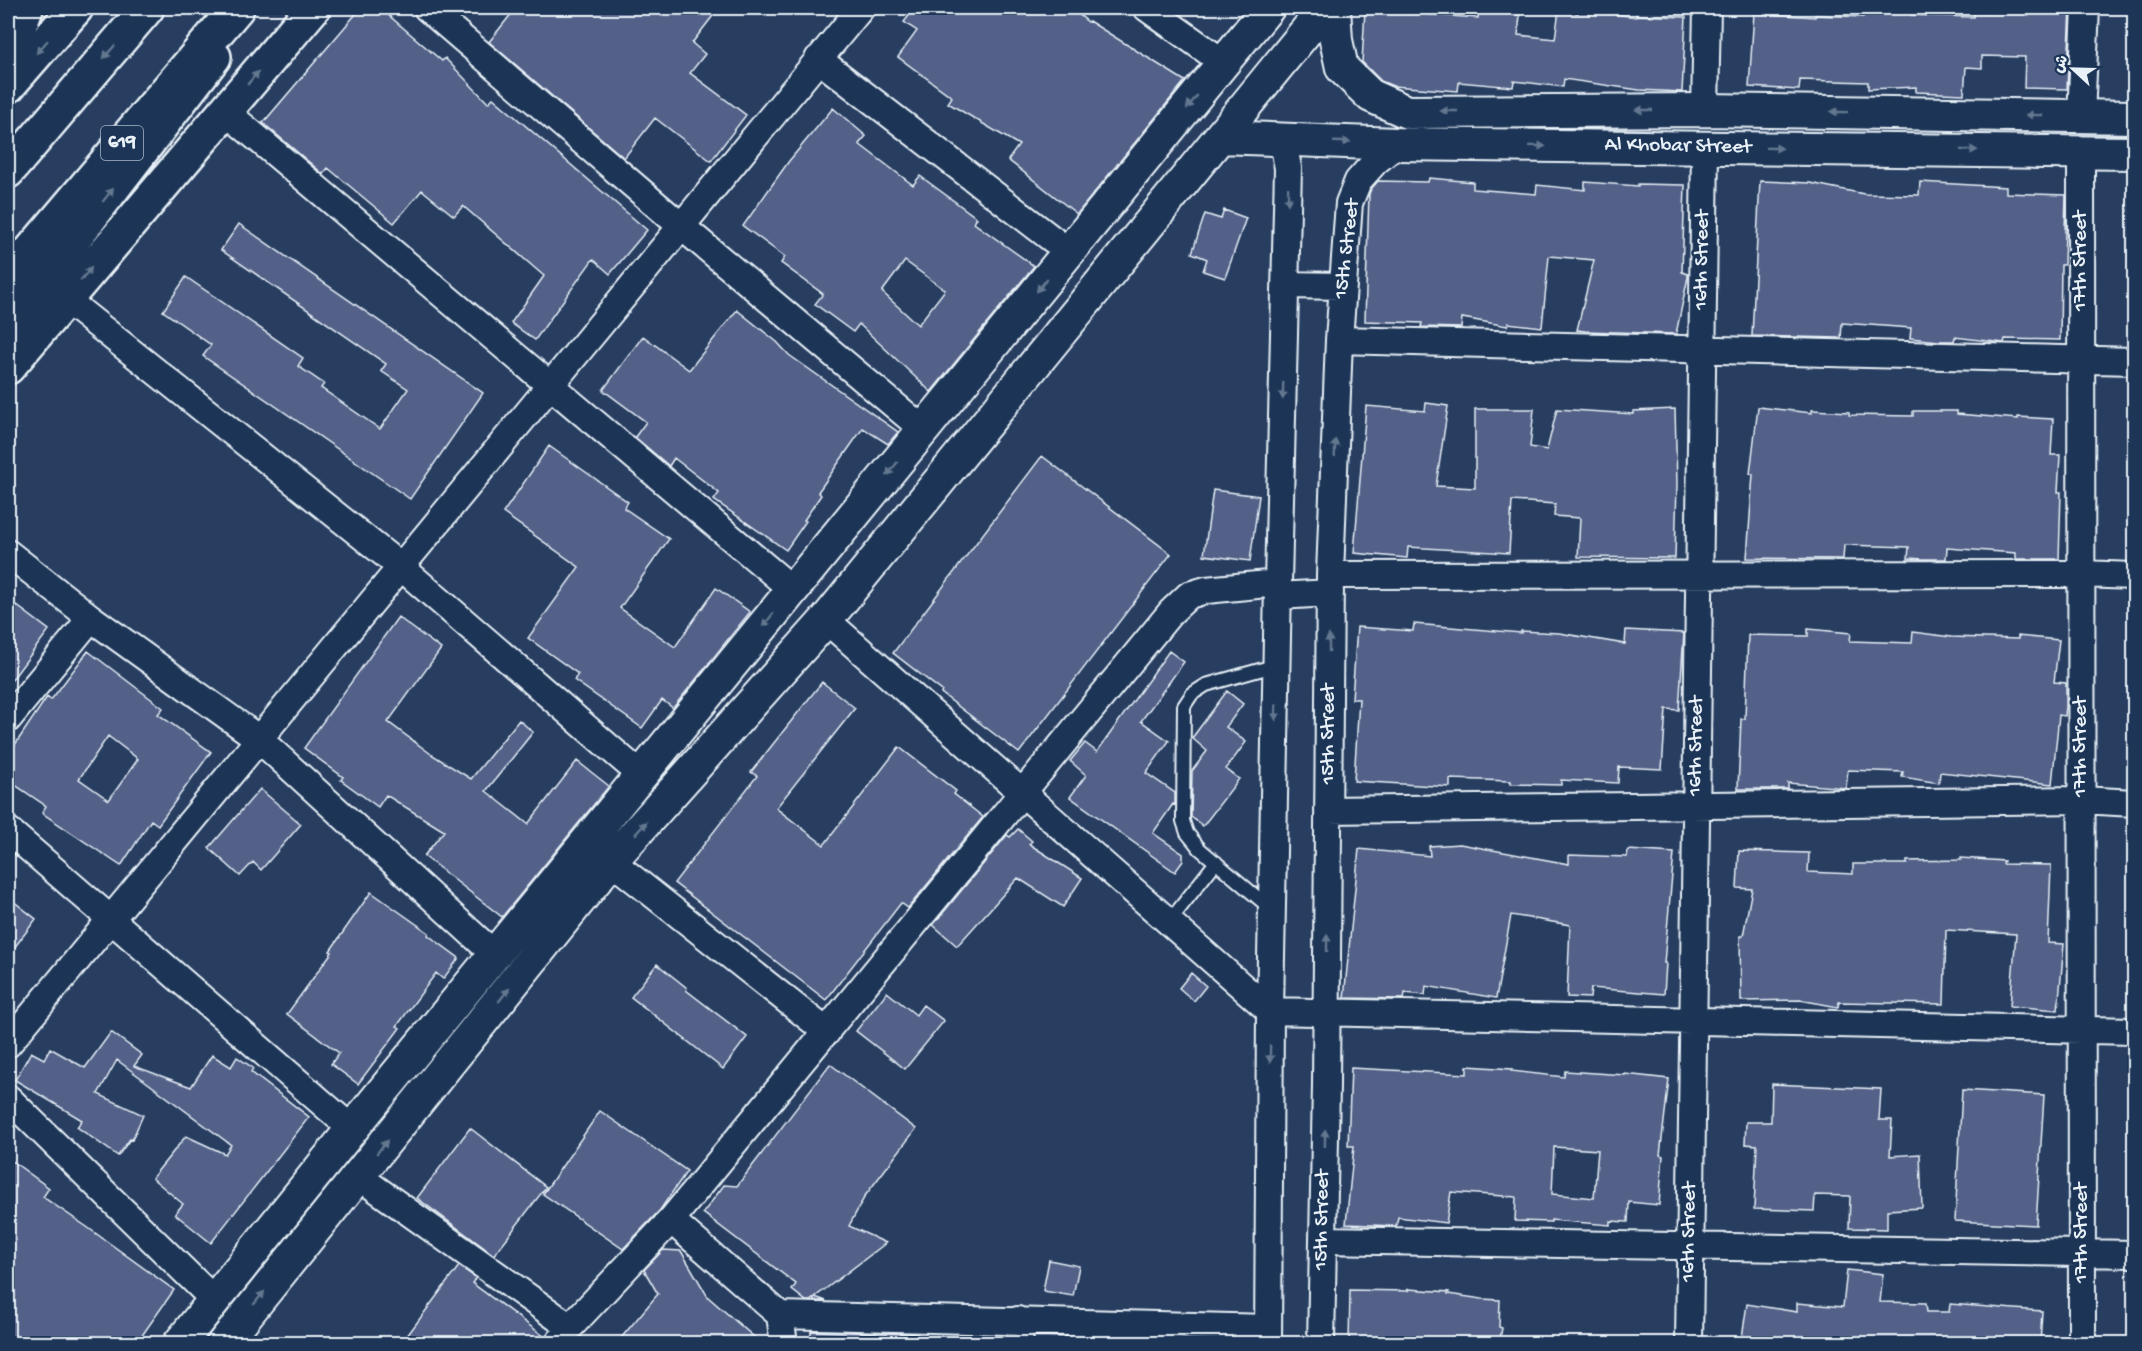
<svg xmlns="http://www.w3.org/2000/svg" width="2142" height="1351" viewBox="0 0 2142 1351" font-family="'Gochi Hand','Playpen Sans Arabic',sans-serif">
	<style>
		.building { fill: #526188; stroke: #e8f1f8; stroke-width: 1.5; fill-rule: evenodd }
		.lines { fill: none; stroke-linecap: round; stroke-linejoin: round }
		.service-casing { stroke: #e8f1f8; stroke-width: 16 }
		.minor-casing { stroke: #e8f1f8; stroke-width: 30 }
		.tertiary-casing { stroke: #e8f1f8; stroke-width: 36 }
		.secondary-casing { stroke: #e8f1f8; stroke-width: 38 }
		.primary-casing { stroke: #e8f1f8; stroke-width: 38 }
		.motorway-casing { stroke: #e8f1f8; stroke-width: 38 }
		.service { stroke: #1d3557; stroke-width: 12 }
		.minor { stroke: #1d3557; stroke-width: 26 }
		.tertiary { stroke: #1d3557; stroke-width: 32 }
		.secondary { stroke: #1d3557; stroke-width: 33 }
		.primary { stroke: #1d3557; stroke-width: 33 }
		.motorway { stroke: #1d3557; stroke-width: 33 }
		.oneway { fill: #64778f }
		.labels { text-anchor: middle; dominant-baseline: central; stroke-width: 5; stroke-linejoin: round; paint-order: stroke }
		.shield { fill: #1d3557; stroke: #abb9c8; stroke-width: 1.5 }
		.shield-label { font-size: 20px; font-weight: bold; fill: #e8f1f8 }
		.street-label { font-size: 21px; fill: #e8f1f8; stroke: #1d3557 }
	</style>
	<rect width="100%" height="100%" fill="#283e61"/>
	<filter id="ink" filterUnits="userSpaceOnUse"><feTurbulence type="fractalNoise" baseFrequency=".0167" numOctaves="2"/><feDisplacementMap in="SourceGraphic" scale="12" xChannelSelector="R" yChannelSelector="G"/><feConvolveMatrix kernelMatrix="1 2 1 2 8 2 1 2 1" color-interpolation-filters="sRGB"/></filter>
	<g filter="url(#ink)">
		<path class="building" d="M361,8H380L442,61L445,58L488,103L493,98L647,230L610,274L593,259L535,340L511,323L544,276L463,206L454,216L422,190L394,223L328,168L323,174L263,123Z
			M516,8H719L692,43L705,54L690,73L746,115L711,161L655,118L624,158L489,42Z
			M915,8H1071L1088,22L1089,21L1185,81L1077,214L1008,160L1019,145L948,103L952,97L898,57L917,31L904,22Z
			M1863,8H1911V15L1974,17V11L2024,13V8H2071L2067,89L2024,88L2025,57L1982,56V68L1966,67L1964,94L1916,92V87L1868,89V82L1800,80L1799,90L1749,87L1754,13L1815,17V15L1863,17Z
			M1578,9L1636,17V15L1686,17L1682,92L1639,90L1564,79L1563,87L1514,81L1513,87L1459,82L1458,91L1393,86L1381,81L1362,62L1365,10L1478,18V11L1520,15L1518,35L1555,39L1559,10L1578,13Z
			M833,108L866,136L859,144L913,185L920,176L977,218L974,223L1034,266L931,392L859,324L853,332L815,304L823,294L781,263L785,257L743,226L789,161ZM905,261L945,290L918,325L882,292Z
			M1429,178L1473,182V189L1536,194L1537,185L1585,190V182L1638,186V184L1685,185L1682,272L1688,274V277L1676,334L1585,331L1577,330L1594,260L1549,256L1542,327L1508,323L1507,326L1462,318L1461,328L1421,327L1422,323L1365,321L1369,194L1371,189L1378,181L1428,182Z
			M1760,181L1810,183L1864,194L1919,195L1920,182L2006,187V193L2066,195L2064,265H2061L2060,340L2005,339L2004,343L1955,337L1954,341H1939L1910,338L1911,328L1842,323L1841,338L1752,336Z
			M1224,210L1246,218L1225,278L1203,271L1207,259L1192,253L1205,214L1221,219Z
			M239,224L483,393L410,499L203,356L211,345L163,311L186,277L303,358L298,366L324,384L321,388L380,429L408,389L381,371L386,364L221,250Z
			M737,310L777,342L789,355L898,432L888,444L863,428L818,492L821,495L804,520L806,521L786,550L714,500L719,493L674,458L669,466L635,437L646,422L603,390L643,336L689,370Z
			M1426,403L1448,406L1436,486L1475,488V409H1534L1530,447L1547,450L1557,409L1633,414V411L1675,409L1677,483L1675,558L1578,557L1580,518L1554,516L1555,504L1512,501L1509,553L1408,547L1407,558L1354,553L1366,406L1425,411Z
			M1758,407L1812,413V410L1849,412V415L1913,416V411H1957V414L2018,419V417L2053,419L2051,455H2060L2058,492H2061L2059,559H2016V553L1947,548L1946,559H1923L1908,558L1909,547L1844,545L1843,559L1747,558L1753,474H1750Z
			M549,446L628,502L624,508L669,539L620,608L675,647L716,588L750,612L673,708L662,700L642,728L574,680L578,674L528,638L579,567L503,513Z
			M1042,456L1171,554L1019,753L941,693L942,691L893,653Z
			M1213,490L1259,496L1250,561L1204,555Z
			M8,599L49,630L8,685Z
			M398,617L441,649L388,722L431,754L471,779L519,720L533,732L486,791L528,824L577,761L609,786L502,917L424,856L444,831L386,795L378,807L341,780L343,777L304,748Z
			M1414,624L1521,633V631L1559,633L1625,644L1626,630L1684,633L1679,710L1666,709L1662,769L1619,767L1618,783L1561,780V785L1511,784V781L1450,779V787L1354,781L1359,699H1352L1357,627L1413,631Z
			M1808,629L1851,633L1850,641L1912,643L1913,632L1951,637L2018,639V636L2059,640L2054,682L2066,683V706L2065,716L2059,715L2052,784L1940,772L1939,783L1902,777L1903,772L1848,770L1846,788L1788,783V789H1738L1741,719H1745L1748,635L1808,636Z
			M88,651L163,708L158,714L211,752L158,825L151,820L121,866L42,813L46,806L8,780V755L47,697L51,700ZM108,736L138,759L109,800L79,779Z
			M1169,651L1184,662L1141,721L1169,741L1146,773L1175,793V805L1173,804L1153,833L1183,854V861L1175,872L1070,797L1086,775L1070,761L1085,743L1097,752Z
			M822,682L855,708L776,808L824,845L899,747L956,791L954,794L983,817L908,908L901,903L826,1000L674,883L757,776L751,772Z
			M1227,691L1243,704L1226,727L1246,742L1226,769L1239,779L1203,826L1191,817L1192,771L1207,751L1192,738Z
			M260,789L301,824L261,870L253,862L240,876L209,848Z
			M1018,829L1032,841L1029,844L1082,878L1063,907L1018,878L957,946L933,925L1007,835L1010,837Z
			M1460,844L1569,864V855L1627,857L1628,850L1674,853L1664,963H1666L1664,994L1591,988L1590,998L1567,997L1570,925L1511,915L1496,998L1426,986L1425,995L1405,993L1404,999L1344,998L1359,849L1430,856L1429,846Z
			M1739,851L1809,853L1808,872L1853,874V864H1907V861L1961,860V858L2004,861L2003,864L2051,865L2048,943L2064,944L2058,1010L2010,1006L2016,934L1946,930L1944,1004L1839,1002L1838,1007L1800,1000L1741,1001L1740,936H1743L1752,889L1737,888Z
			M371,892L429,933L428,935L459,958L443,979L436,973L397,1026L400,1028L358,1084L331,1064L339,1053L287,1014L332,952L330,951Z
			M8,897L36,919L8,956Z
			M657,964L687,988L686,990L747,1037L723,1069L631,997Z
			M1191,973L1206,986L1194,1001L1179,988Z
			M887,992L916,1015L923,1005L944,1021L905,1069L856,1031Z
			M111,1032L142,1055L134,1066L191,1087L212,1055L231,1067L237,1057L253,1068L251,1072L309,1117L211,1243L175,1214L183,1204L152,1178L186,1136L225,1154L231,1145L117,1060L98,1094L143,1115L132,1140L130,1139L118,1156L77,1127L82,1120L15,1080L31,1052L44,1059L50,1048L85,1068Z
			M830,1064L916,1129L865,1196L849,1226L886,1243L815,1297L826,1301H814V1298L810,1301H806L792,1290L796,1284L703,1213L724,1185L737,1186Z
			M1467,1066L1512,1069L1511,1071L1564,1077L1565,1071L1625,1075V1074L1669,1079L1660,1155L1663,1156L1659,1205L1629,1202L1628,1222L1610,1221V1225L1551,1220V1222L1515,1221L1516,1197L1451,1192L1446,1223L1398,1217L1396,1226L1346,1224L1354,1146H1348L1351,1068L1467,1074ZM1554,1147L1598,1150L1594,1198L1552,1194Z
			M1772,1084L1881,1089L1879,1120H1892L1890,1156L1920,1154L1922,1208L1887,1210V1229L1849,1228L1850,1196L1815,1195L1814,1211L1754,1209L1757,1145L1745,1144L1746,1122H1771Z
			M1962,1090L2044,1095L2036,1225L1955,1221Z
			M600,1111L687,1171L660,1210L623,1249L543,1194Z
			M470,1128L546,1187L494,1255L417,1198Z
			M8,1158L49,1188L43,1197L87,1227L174,1290L136,1344H8Z
			M663,1250L681,1251L708,1297L762,1344H616L658,1294L644,1270Z
			M1049,1260L1079,1266L1073,1296L1043,1291Z
			M459,1266L476,1278L472,1283L545,1337L543,1344H401Z
			M1847,1270L1883,1274L1880,1302L1926,1303L1927,1312H1949L1950,1304L2042,1311L2040,1344H1741L1747,1304L1797,1312V1303L1843,1307Z
			M1408,1289L1449,1292L1448,1294L1482,1299L1500,1300L1499,1327L1502,1328L1499,1344H1349L1350,1290L1408,1291Z
			M811,1331L916,1334L937,1341L936,1344H810Z"/>
		<g class="lines">
			<g class="service-casing">
				<path id="service" d="M1271,909L1200,849L1187,833L1183,821L1184,706L1192,694L1206,685L1277,665
					M1169,922L1216,862"/>
			</g>
			<g class="minor-casing">
				<path id="minor" d="M427,8L681,226L924,430
					M1147,8L1224,63
					M818,59L1069,252
					M1705,110L1707,8
					M225,111L793,590
					M2081,116L2086,8
					M2081,151L2082,1344
					M1286,285L1343,286
					M65,299L401,567L641,775
					M1339,340L2134,361
					M8,553L91,618L259,739L494,954
					M1330,575L2081,574L2134,576
					M1278,596L1330,593
					M826,620L1270,1011L2134,1031
					M8,719L91,618
					M1328,810L2081,800L2134,803
					M8,830L352,1129
					M611,861L827,1032
					M8,1044L861,8
					M8,1098L215,1301
					M358,1176L570,1327
					M671,1220L780,1315L784,1344
					M1323,1240L2134,1254
					M780,1315L1268,1328
					M1018,1320L1020,1344
					M558,1344L570,1327L671,1220L1171,612L1189,595L1206,590L1278,583
					M1268,1344L1270,1011L1278,583L1288,168L1285,152L1279,139
					M1321,1344L1326,1085L1330,575L1339,340L1349,203L1358,181L1375,162L1397,144
					M1689,1344L1705,148"/>
			</g>
			<g class="tertiary-casing">
				<path id="tertiary" d="M1334,8L1336,40L1342,68L1371,96L1407,112L1705,110L2134,117
					M1221,137L1397,144L2134,153
					M179,1344L352,1129L1268,8
					M223,1344L611,861L826,620L1325,8"/>
			</g>
			<g class="secondary-casing">
				<path id="secondary" d="M8,58L26,8"/>
			</g>
			<g class="primary-casing">
				<path id="primary" d="M8,86L76,8
					M8,324L214,57
					M8,367L313,8"/>
			</g>
			<g class="motorway-casing">
				<path id="motorway" d="M8,171L147,8
					M8,278L237,8"/>
			</g>
			<use href="#service" class="service"/>
			<use href="#minor" class="minor"/>
			<use href="#tertiary" class="tertiary"/>
			<use href="#secondary" class="secondary"/>
			<use href="#primary" class="primary"/>
			<use href="#motorway" class="motorway"/>
		</g>
		<defs><path id="oneway-solid" d="M-6-.8H1V-3.2L6.5 0L1 3.2V.8H-6Z" transform="scale(1.5)"/></defs>
		<g class="oneway">
			<use href="#oneway-solid" transform="translate(42 47) rotate(131)"/>
			<use href="#oneway-solid" transform="translate(109 52) rotate(131)"/>
			<use href="#oneway-solid" transform="translate(253 78) rotate(-50)"/>
			<use href="#oneway-solid" transform="translate(1192 102) rotate(129)"/>
			<use href="#oneway-solid" transform="translate(1644 110) rotate(180)"/>
			<use href="#oneway-solid" transform="translate(1449 111) rotate(180)"/>
			<use href="#oneway-solid" transform="translate(1839 112) rotate(-179)"/>
			<use href="#oneway-solid" transform="translate(2034 115) rotate(-179)"/>
			<use href="#oneway-solid" transform="translate(1342 142) rotate(2)"/>
			<use href="#oneway-solid" transform="translate(1537 146) rotate(1)"/>
			<use href="#oneway-solid" transform="translate(1774 148) rotate(1)"/>
			<use href="#oneway-solid" transform="translate(1969 150) rotate(1)"/>
			<use href="#oneway-solid" transform="translate(108 195) rotate(-52)"/>
			<use href="#oneway-solid" transform="translate(1288 196) rotate(91)"/>
			<use href="#oneway-solid" transform="translate(86 274) rotate(-50)"/>
			<use href="#oneway-solid" transform="translate(1042 285) rotate(129)"/>
			<use href="#oneway-solid" transform="translate(1283 391) rotate(92)"/>
			<use href="#oneway-solid" transform="translate(1335 448) rotate(-88)"/>
			<use href="#oneway-solid" transform="translate(892 469) rotate(129)"/>
			<use href="#oneway-solid" transform="translate(768 620) rotate(129)"/>
			<use href="#oneway-solid" transform="translate(1329 643) rotate(-90)"/>
			<use href="#oneway-solid" transform="translate(1276 712) rotate(91)"/>
			<use href="#oneway-solid" transform="translate(641 828) rotate(-48)"/>
			<use href="#oneway-solid" transform="translate(1327 943) rotate(-90)"/>
			<use href="#oneway-solid" transform="translate(504 995) rotate(-51)"/>
			<use href="#oneway-solid" transform="translate(1270 1054) rotate(91)"/>
			<use href="#oneway-solid" transform="translate(1325 1138) rotate(-89)"/>
			<use href="#oneway-solid" transform="translate(382 1147) rotate(-51)"/>
			<use href="#oneway-solid" transform="translate(259 1298) rotate(-51)"/>
		</g>
	</g>
	<g class="labels">
		<rect class="shield" x="101" y="126" width="42" height="34" rx="4.5"/>
		<g class="shield-label">
			<text x="122" y="143">619</text>
		</g>
		<g class="street-label">
			<text transform="translate(1678 147) rotate(1)">Al Khobar Street</text>
			<text transform="translate(1348 249) rotate(-83)">15th Street</text>
			<text transform="translate(1703 260) rotate(-89)">16th Street</text>
			<text transform="translate(2081 261) rotate(-90)">17th Street</text>
			<text transform="translate(1329 734) rotate(-90)">15th Street</text>
			<text transform="translate(1697 746) rotate(-89)">16th Street</text>
			<text transform="translate(2081 747) rotate(-90)">17th Street</text>
			<text transform="translate(1323 1220) rotate(-89)">15th Street</text>
			<text transform="translate(1690 1232) rotate(-89)">16th Street</text>
			<text transform="translate(2082 1233) rotate(-90)">17th Street</text>
		</g>
	</g>
	<rect width="2142" height="1351" fill="none" stroke="#1d3557" stroke-width="30"/>
	<rect x="15" y="15" width="2112" height="1321" fill="none" stroke="#e8f1f8" stroke-width="2" filter="url(#ink)"/>
	<g transform="translate(2073 69) rotate(292)" stroke="#1d3557" stroke-width="4.5" paint-order="stroke">
	<path d="M0-4.5L10 22L0 15L-10 22Z" fill="#e8f1f8"/>
	<text y="-9" font-size="16" font-weight="bold" text-anchor="middle" fill="#e8f1f8">ش</text>
	</g>
</svg>
